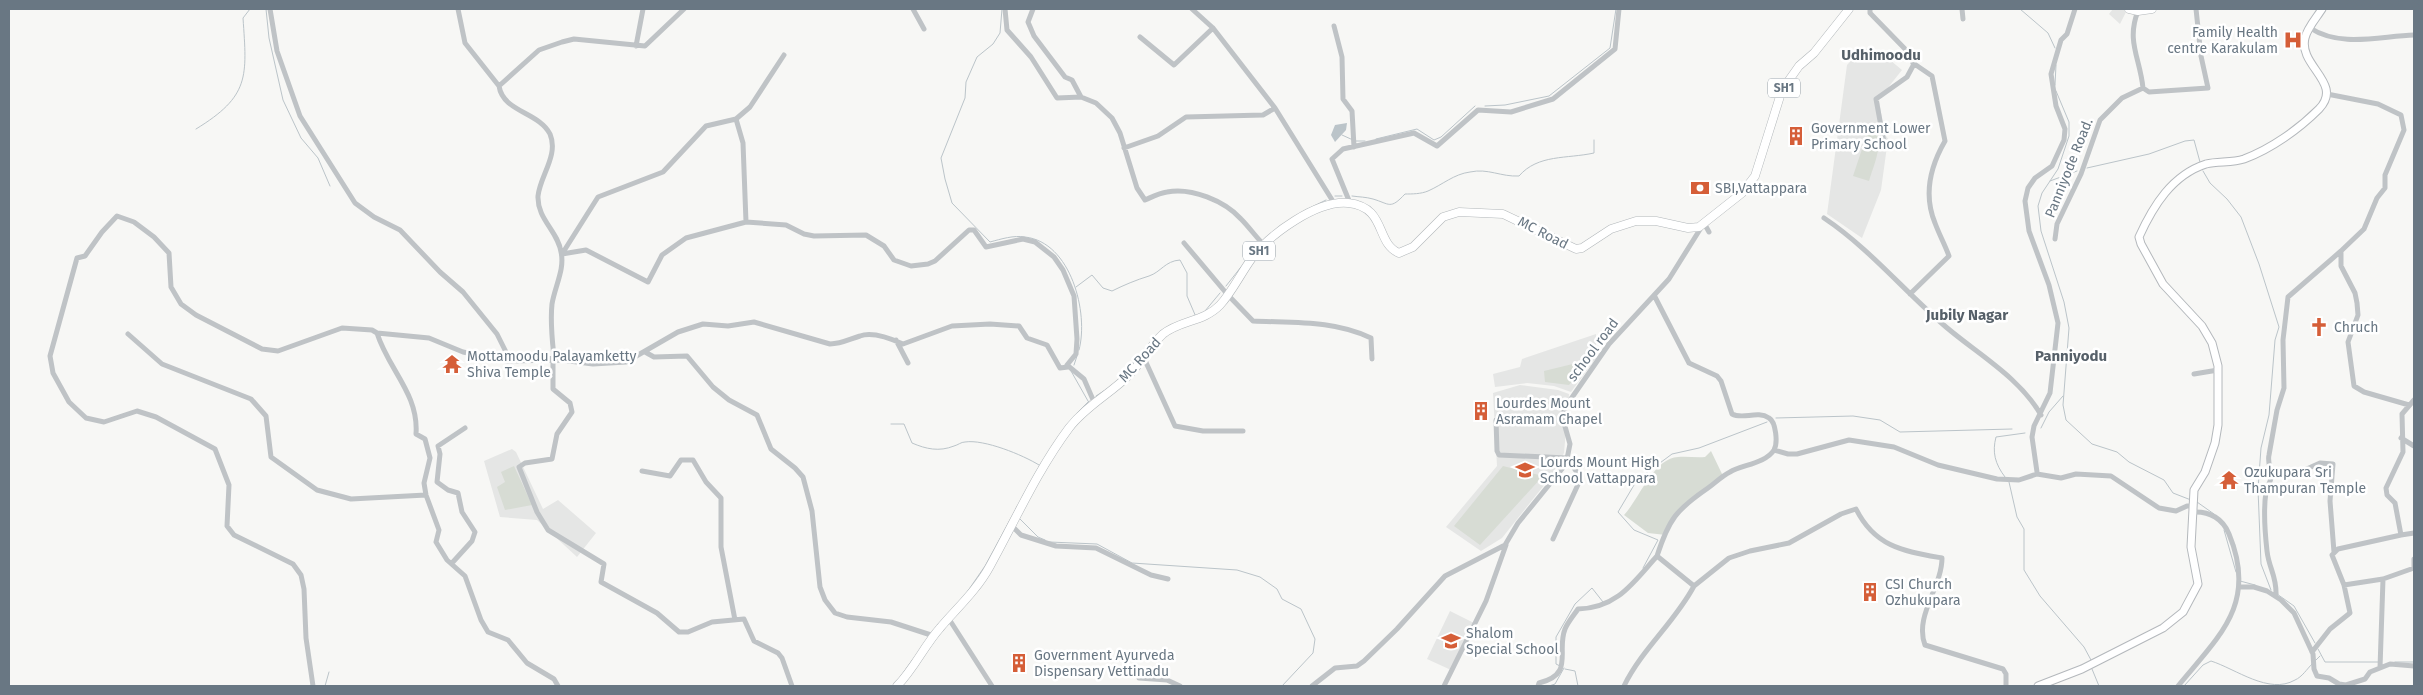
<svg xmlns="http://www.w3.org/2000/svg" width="2423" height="695" viewBox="0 0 2423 695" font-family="'Fira Sans',sans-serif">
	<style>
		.built { fill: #e5e6e5 }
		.green { fill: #d7dcd4 }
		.water { fill: #bbc4c9 }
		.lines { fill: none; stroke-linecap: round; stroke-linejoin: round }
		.stream { stroke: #bbc4c9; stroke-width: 1 }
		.secondary-casing { stroke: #b4b8bc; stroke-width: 9 }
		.primary-casing { stroke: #b2b7ba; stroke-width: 9 }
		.street { stroke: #bfc3c6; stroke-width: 5 }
		.secondary { stroke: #fff; stroke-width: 7 }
		.primary { stroke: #fff; stroke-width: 8 }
		.labels { text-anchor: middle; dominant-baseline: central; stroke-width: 5; stroke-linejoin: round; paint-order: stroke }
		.shield { fill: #fff; stroke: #96a0a8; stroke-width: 1 }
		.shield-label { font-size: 12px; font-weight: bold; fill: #697783 }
		.poi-label { font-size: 14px; fill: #697783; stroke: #fff; text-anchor: start }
		.street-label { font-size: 14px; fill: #697783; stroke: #fff }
		.neighbourhood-label { font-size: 15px; font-weight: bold; fill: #566069; stroke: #fff }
	</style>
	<rect width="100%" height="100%" fill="#f7f7f5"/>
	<path class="built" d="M2113,9H2124L2126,12L2120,24L2109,14Z
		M1863,48L1884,55L1902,70L1879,99L1884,133L1888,139L1881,190L1862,238L1827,214L1847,65Z
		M1596,334V358L1571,392L1554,386L1527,383L1495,387L1493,374L1520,367L1522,359Z
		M1520,385L1558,390L1569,394L1564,453L1553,474L1502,538L1481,551L1446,527L1497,466L1493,393Z
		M512,449L516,452L543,509L558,500L596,533L577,557L537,520L500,517L484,461Z
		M1450,611L1474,623L1451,670L1427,659Z"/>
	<path class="green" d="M1871,122C1886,140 1875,161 1869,181L1853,176Z
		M1589,360L1569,385L1545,382L1544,371Z
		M1711,451L1723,476L1681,509L1666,535L1648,533L1624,515C1639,499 1654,458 1678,457C1687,456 1696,458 1705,457Z
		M514,466L532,505L505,510L497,487L505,482L501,472Z
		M1503,466L1543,476L1480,545L1454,526Z"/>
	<path class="water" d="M1347,123L1346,130L1335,142L1331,135L1335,125Z"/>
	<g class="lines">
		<path class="stream" d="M266,9L269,38L283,100L301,138L318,158L330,186
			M1002,9L1000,33L993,44L977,57L966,82L965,98L941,158L945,179L952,203L990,242C1001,239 1014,235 1025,237C1071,242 1089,313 1079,350
			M2020,9L2048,33L2055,48
			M2055,85L2056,65
			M2056,91L2069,122V136L2058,169L2042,193L2038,206L2041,231L2064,302L2069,328L2063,405L2066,420L2092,444L2117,452L2129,462L2164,480L2173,493L2191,500
			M1485,106L1505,105L1549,96L1610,48L1616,9
			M196,129C250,96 247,77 243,18L250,9
			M1342,135L1353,140
			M1376,139L1417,129L1434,140L1441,137L1475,106
			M1356,141H1365
			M2087,168L2149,154L2185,141L2194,140L2200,162
			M2203,171L2210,183L2227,199L2241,217L2259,264L2279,327L2275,340L2269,415L2261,448L2258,489L2261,564L2271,590
			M2050,181L2077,171
			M1335,196H1342
			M1352,196C1359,197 1366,197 1373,199C1390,204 1390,210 1405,194C1412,194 1421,194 1428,191C1442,185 1454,174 1470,172C1488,168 1501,177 1519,176C1538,154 1567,159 1594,153V140
			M1304,211L1326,200
			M1226,286L1241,267
			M1076,287L1092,275L1103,288L1112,291C1124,285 1136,280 1149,276C1161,272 1165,261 1180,260L1187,273V296L1196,317
			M1205,311L1220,293
			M1074,365L1077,356
			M1071,371L1088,401
			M1117,381L1150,342
			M1096,396L1110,387
			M1077,413L1089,401
			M1776,418L1853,416L1880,420L1900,432L2012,429
			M891,424H904L912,443C926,449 939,452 954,446C958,445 961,442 965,442C984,439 1023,455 1039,465
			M2041,428L2049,412L2063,396
			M2005,477C1995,464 1992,452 1996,437L2025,433
			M2009,482L2017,517L2024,529V570L2040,596L2084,647L2091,660
			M2197,502L2214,514
			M1020,519L1038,537L1045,540
			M2224,530L2236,572
			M1049,542L1097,544L1132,563L1237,570L1260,577L1277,589L1282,599L1301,609L1315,639L1313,653L1282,686
			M1643,568L1658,540L1634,530L1618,512L1637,480L1672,454L1699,448L1767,422
			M2240,581L2255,585
			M2277,594L2294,606L2315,643
			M963,598L985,566L1041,463
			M2318,649L2325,662H2379
			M2315,661L2320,656
			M2395,662H2414
			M1560,666L1556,664V637L1575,604L1592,588L1603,602
			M1565,669L1575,671L1578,686
			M2092,669L2099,686
			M898,680L913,659
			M325,686L329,672
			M1549,686L1555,684L1564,668
			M2184,686L2203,665L2211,661C2236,669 2269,695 2295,680C2302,677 2307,669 2312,664"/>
		<g class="secondary-casing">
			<path id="secondary" d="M2038,686L2082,669L2163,628L2183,612L2198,584L2191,547L2194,490L2205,472L2215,443L2218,425V366L2212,343L2202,326L2163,284L2141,244L2139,237C2153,206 2172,175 2206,164C2218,161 2232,163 2244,159C2271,149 2299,129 2319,109C2344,83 2298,66 2305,38C2307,28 2317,17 2322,9"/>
		</g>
		<g class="primary-casing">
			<path id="primary" d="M2129,9L2138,11L2152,9
				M897,686C914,669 924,646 940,628C957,608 977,590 990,566C1016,519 1037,471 1069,428C1086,406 1110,394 1129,375C1141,363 1150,346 1163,334C1180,320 1204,322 1220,305C1232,292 1241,273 1252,258C1270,234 1317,200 1348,203C1387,207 1375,243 1399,253L1413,247L1443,217L1459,212L1503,214L1576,249L1582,248L1611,229L1636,221H1656L1688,228L1699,227L1742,193L1755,176L1782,90L1799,66L1814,53L1849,9"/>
		</g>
		<path class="street" d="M270,9L277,51L300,116L355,203L374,217L400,230L440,272L463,292L497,334L506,352L507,361L561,360L593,364L626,362L678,332L703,324L728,326L754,322L830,344C841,344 850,339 860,336C873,331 892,339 903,344L952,326L990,324L1019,326L1027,338L1047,345L1060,368L1068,367
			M458,9L465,43L499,86
			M913,9L924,29
			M1005,9L1007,30L1031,57L1057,98L1081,97
			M1033,9L1028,22L1034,36L1065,77L1072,80L1081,97L1096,103L1112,118L1120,133L1137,188L1145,200C1152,197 1159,193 1167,192C1191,187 1225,201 1241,219C1249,227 1256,237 1264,245
			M1192,9L1213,28
			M1870,9V13L1908,52L1914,64L1907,77L1876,99L1885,148
			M1962,9L1963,19
			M2075,9L2067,34L2061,40L2051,74L2056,106L2065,129L2064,140L2052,166L2035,178L2028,188L2025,201L2029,231L2049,285L2058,323L2050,393L2034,426L2032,437L2037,472V474L2061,478L2076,474L2111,476L2159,508L2176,511L2187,506H2193
			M1334,26L1342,57L1343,99L1352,111L1354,147
			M2310,28C2341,48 2380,36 2414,35
			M1140,37L1174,65L1213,28L1275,108L1334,203
			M636,46L643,9
			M784,55L750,107L736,119L743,143L746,222L786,225L804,234L814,236L866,235L884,246L894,260L911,266L928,264L935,261L969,230H974L986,247L1023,239L1035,242L1054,257L1063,270L1074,296L1077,339L1076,354L1067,365L1084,379L1094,402
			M2143,88L2149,92L2208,88L2201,56L2196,9
			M2327,94L2378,104L2401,115L2404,130L2385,175V188L2377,198L2364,229L2341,251V266L2355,293L2357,303L2358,315L2348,342L2354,386L2364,392L2409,405
			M1124,148L1158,136L1186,117L1263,115L1275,108
			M1350,203L1332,159L1343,149L1414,133L1437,146L1478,110L1511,112L1553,99L1615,49L1619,9
			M1824,218C1869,248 1905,292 1946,327C1979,355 2019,377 2041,415
			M2055,239L2057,224L2081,174L2100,120L2122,98L2143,88C2140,58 2126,41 2138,11
			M1184,243L1227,294L1253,321C1293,323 1334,320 1371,338L1372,359
			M562,254L598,197L663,172L706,126L736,119
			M562,254L586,250L648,282L662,255L686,238L746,222
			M1910,294L1949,256C1945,245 1939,234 1935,223C1923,194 1930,167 1945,141L1932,76L1913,63
			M377,333L429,338L463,352L507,361
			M128,334L162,364L251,399L266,416L271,457L317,490L351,499L426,495
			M896,340L908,363
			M645,352L654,357L687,356L713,387L729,400L757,415L771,449L795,468L803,477L812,511L820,587L825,600L835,613L847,617L891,622L934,636
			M1144,358L1175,426L1203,431H1243
			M547,359L554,357C552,338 550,322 552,304C555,286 565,269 561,252C558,231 537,219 538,196C540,176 559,155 550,134C539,112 503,112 499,86L539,50L562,42L574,39L645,46L684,9
			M553,361V389L570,403L572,412L557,434L552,459L525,463L519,467L537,512L548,530L604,564L601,582L657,613L679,632H688L712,622L744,619L754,641L778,653L782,658L792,686
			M2194,374L2218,370
			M1496,420L1497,451L1499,455L1567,458L1581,478L1553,539
			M2401,438L2414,446
			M1774,450L1788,454H1797L1849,440L1894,447L1938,465L1997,479L2019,480L2037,474
			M642,471L670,476L681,460H693L706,482L721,498V547L735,620
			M2272,475L2298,473L2320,463L2333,464L2330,501L2334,552
			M1011,525L1021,535L1056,546L1096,548L1151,575L1168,579
			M2401,535L2414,533
			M452,563L472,541L475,532L462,512L458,493L448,490L437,482L440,454L438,446L465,428
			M2344,585L2383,579L2414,568V559
			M1694,586L1729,558L1750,551L1789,543L1841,514L1856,509C1875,547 1903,551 1942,558C1942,587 1914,616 1925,645L2003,669L2006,674V686
			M2239,587H2254L2267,591L2281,600L2294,613L2313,654L2314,669L2317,676L2329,678L2339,684L2346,685L2365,679L2370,672L2390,664L2414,666
			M2276,596C2277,576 2269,569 2267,551C2265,533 2263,511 2266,492C2267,487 2270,483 2271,478C2272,470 2267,463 2269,455L2277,410L2284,388L2283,340L2288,297L2341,251
			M949,619L992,686
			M2312,652L2330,629L2350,613L2344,585L2332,555L2338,549L2401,535L2395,503L2387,495L2386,488L2403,452L2402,414L2414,400
			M2380,668L2383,579
			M1139,678L1167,680L1180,686
			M313,686L306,638L304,589L301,575L293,564L234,535L227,526L229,485L215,449L156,417L137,411L104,422L86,418L69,402L53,373L50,356L77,258L85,256L102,232L117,216L134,222L154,237L169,253L171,287L181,304L196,315L262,349L278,351L342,328L372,330L377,333C388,369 419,394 416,434L425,439L430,458L424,483L426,495L439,530L436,542L447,560L465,576L481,620L488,632L508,640L527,663L554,679L558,686
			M1312,686L1335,668L1357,666L1364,661L1397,629L1445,576L1505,545L1518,523L1566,464L1570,444L1564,423V409L1609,344L1669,279L1704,223L1709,232
			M1444,686L1486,601L1506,545
			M1538,686L1539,683C1575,674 1556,652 1565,629C1568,622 1574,615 1578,609C1617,608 1633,583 1657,556
			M1624,686C1642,649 1675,622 1694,586L1657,556C1669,519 1676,510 1708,488C1715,483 1722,476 1730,472C1742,465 1766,463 1774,450C1778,443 1776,422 1769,418C1757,410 1743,420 1732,414L1721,381L1717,376L1689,363L1655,297
			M2178,686C2219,636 2258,604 2229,534C2223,519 2210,511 2193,512"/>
		<use href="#secondary" class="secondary"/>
		<use href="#primary" class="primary"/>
	</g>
	<defs>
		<g id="hospital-bare" transform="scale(1.5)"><path d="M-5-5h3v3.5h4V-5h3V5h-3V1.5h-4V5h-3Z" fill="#d55e38" stroke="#fff" stroke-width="2.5" paint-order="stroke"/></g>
		<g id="building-bare" transform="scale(1.5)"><path d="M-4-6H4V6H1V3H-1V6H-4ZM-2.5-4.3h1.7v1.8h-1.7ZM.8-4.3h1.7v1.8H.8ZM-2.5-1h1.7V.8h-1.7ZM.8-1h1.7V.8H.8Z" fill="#d55e38" stroke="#fff" stroke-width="2.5" paint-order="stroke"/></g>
		<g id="bank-bare" transform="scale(1.5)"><path d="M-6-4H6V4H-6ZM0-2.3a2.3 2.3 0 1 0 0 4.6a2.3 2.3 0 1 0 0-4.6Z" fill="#d55e38" stroke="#fff" stroke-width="2.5" paint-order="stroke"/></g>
		<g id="church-bare" transform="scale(1.5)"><path d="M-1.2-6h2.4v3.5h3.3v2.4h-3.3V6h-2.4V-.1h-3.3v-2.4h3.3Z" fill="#d55e38" stroke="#fff" stroke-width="2.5" paint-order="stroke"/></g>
		<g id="temple-bare" transform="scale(1.5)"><path d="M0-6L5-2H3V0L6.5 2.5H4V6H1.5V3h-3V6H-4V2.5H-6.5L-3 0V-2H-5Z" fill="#d55e38" stroke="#fff" stroke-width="2.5" paint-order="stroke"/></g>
		<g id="school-bare" transform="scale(1.5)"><path d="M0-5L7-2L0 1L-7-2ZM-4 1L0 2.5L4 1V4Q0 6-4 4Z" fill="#d55e38" stroke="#fff" stroke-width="2.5" paint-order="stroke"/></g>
	</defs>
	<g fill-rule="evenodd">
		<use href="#hospital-bare" x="2293" y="40"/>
		<use href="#building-bare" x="1796" y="136"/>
		<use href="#bank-bare" x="1700" y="188"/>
		<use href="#church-bare" x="2319" y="327"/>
		<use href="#temple-bare" x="452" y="364"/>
		<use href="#building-bare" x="1481" y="411"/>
		<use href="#school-bare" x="1525" y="470"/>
		<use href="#temple-bare" x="2229" y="480"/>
		<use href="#building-bare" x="1870" y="592"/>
		<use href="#school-bare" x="1451" y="641"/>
		<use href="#building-bare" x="1019" y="663"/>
	</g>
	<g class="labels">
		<g class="shield">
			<rect x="1768" y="78.5" width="32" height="19" rx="4"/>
			<rect x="1243" y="241.5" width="32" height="19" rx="4"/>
		</g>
		<g class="shield-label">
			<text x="1784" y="88">SH1</text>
			<text x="1259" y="251">SH1</text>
		</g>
		<g class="poi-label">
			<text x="2278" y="32" text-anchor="end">Family Health<tspan x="2278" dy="16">centre Karakulam</tspan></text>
			<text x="1811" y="128">Government Lower<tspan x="1811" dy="16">Primary School</tspan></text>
			<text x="1715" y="188">SBI,Vattappara</text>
			<text x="2334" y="327">Chruch</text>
			<text x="467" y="356">Mottamoodu Palayamketty<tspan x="467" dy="16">Shiva Temple</tspan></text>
			<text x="1496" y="403">Lourdes Mount<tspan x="1496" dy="16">Asramam Chapel</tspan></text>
			<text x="1540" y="462">Lourds Mount High<tspan x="1540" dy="16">School Vattappara</tspan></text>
			<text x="2244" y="472">Ozukupara Sri<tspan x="2244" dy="16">Thampuran Temple</tspan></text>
			<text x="1885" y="584">CSI Church<tspan x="1885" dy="16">Ozhukupara</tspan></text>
			<text x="1466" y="633">Shalom<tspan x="1466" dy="16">Special School</tspan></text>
			<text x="1034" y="655">Government Ayurveda<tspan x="1034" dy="16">Dispensary Vettinadu</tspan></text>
		</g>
		<g class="street-label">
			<text transform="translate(2069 168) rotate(-68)">Panniyode Road.</text>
			<text transform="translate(1543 233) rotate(27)">MC Road</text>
			<text transform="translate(1593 350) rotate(-53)">school road</text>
			<text transform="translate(1140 360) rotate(-48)">MC Road</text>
		</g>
		<g class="neighbourhood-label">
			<text x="1881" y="55">Udhimoodu</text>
			<text x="1967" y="315">Jubily Nagar</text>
			<text x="2071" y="356">Panniyodu</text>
		</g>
	</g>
	<rect width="2423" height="695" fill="none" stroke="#697783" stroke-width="20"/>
</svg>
